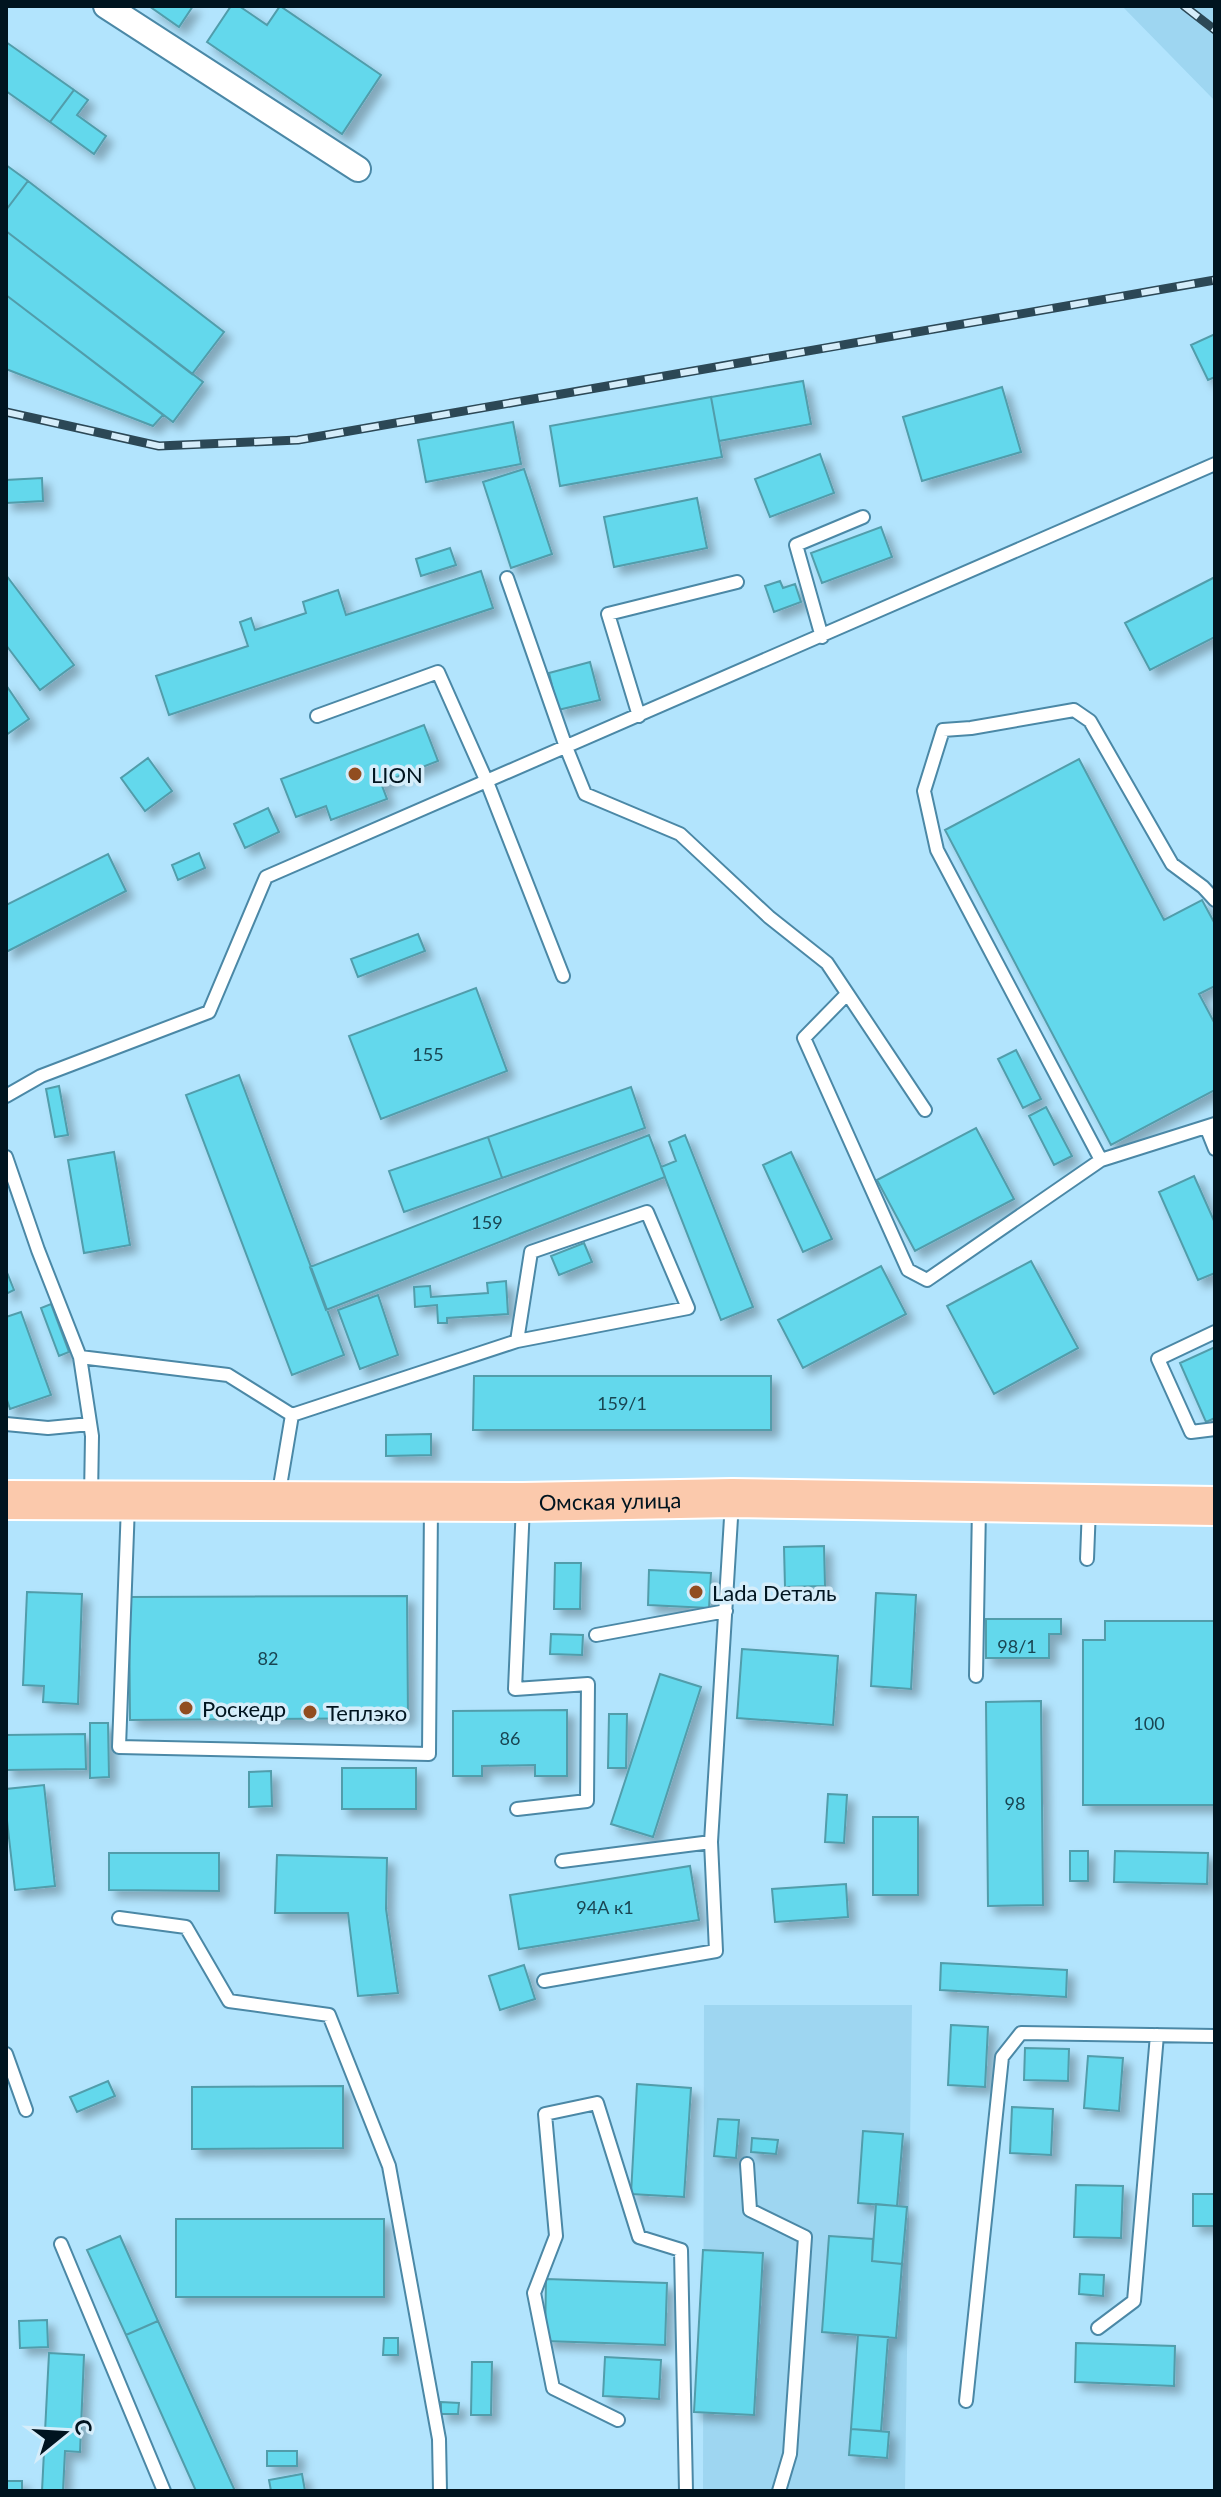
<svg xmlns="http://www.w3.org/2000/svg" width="1221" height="2497" viewBox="0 0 1221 2497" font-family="Lato,sans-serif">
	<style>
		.built { fill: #9ed6f1 }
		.building { fill: #64d8ec; stroke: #519dab; stroke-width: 2; filter: url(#shadow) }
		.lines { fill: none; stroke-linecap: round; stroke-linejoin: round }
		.lane-casing { stroke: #4b88a6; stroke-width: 16 }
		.street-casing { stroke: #4b88a6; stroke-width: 28 }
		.primary-casing { stroke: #fff; stroke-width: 42 }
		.lane { stroke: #fff; stroke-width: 12 }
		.street { stroke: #fff; stroke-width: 24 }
		.primary { stroke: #fbc9ac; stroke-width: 38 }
		.rail-casing { stroke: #2c4856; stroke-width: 9 }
		.rail { stroke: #d5edfa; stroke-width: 6; stroke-dasharray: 18; stroke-linecap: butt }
		.poi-dot { fill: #914d20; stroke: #d5edfa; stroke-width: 3 }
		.labels { text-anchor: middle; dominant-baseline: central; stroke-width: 7; stroke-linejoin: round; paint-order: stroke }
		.number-label { font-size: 18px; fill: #194552 }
		.poi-label { font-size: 22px; fill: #00141f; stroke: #d5edfa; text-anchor: start }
		.street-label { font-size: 22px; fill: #00141f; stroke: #d5edfa }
	</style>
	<defs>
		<filter id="shadow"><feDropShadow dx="7" dy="7" stdDeviation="4" flood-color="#0004"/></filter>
	</defs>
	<rect width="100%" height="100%" fill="#b2e4fd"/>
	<path class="built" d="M1122,6H1215V101Z
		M704,2005H912L905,2491H703Z"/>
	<path class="building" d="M149,6H193L179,27Z
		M231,6H239L267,25L280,6L381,75L342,134L207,42Z
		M6,42L74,90L50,122L6,91Z
		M74,90L88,100L77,115L106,136L94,154L50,122Z
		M6,165L28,181L6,210Z
		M28,181L224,332L192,374L6,231V210Z
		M6,231L203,382L173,422L6,295Z
		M6,295L163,415L153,426L6,369Z
		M1215,334V377L1208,380L1191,345Z
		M803,381L811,424L719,441L711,397Z
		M1002,387L1021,452L922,481L903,417Z
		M711,397L722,457L560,486L550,426Z
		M513,422L521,464L426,482L418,440Z
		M820,454L834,493L770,517L755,479Z
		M524,469L552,554L511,568L483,482Z
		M42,478L43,501L6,503V480Z
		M697,498L707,548L614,567L604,517Z
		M881,527L892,557L822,583L811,553Z
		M450,548L456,565L421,576L416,559Z
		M481,571L493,608L169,715L156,676L248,646L240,622L251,618L255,630L306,613L303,602L338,590L346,615Z
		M6,575L74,665L40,690L6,645Z
		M1215,577V637L1150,670L1125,623Z
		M780,581L783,588L795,584L801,602L774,612L765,586Z
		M590,662L600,700L558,710L549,673Z
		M6,685L29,719L6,735Z
		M424,725L438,761L381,783L387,799L331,820L326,806L296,817L281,779Z
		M148,758L172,791L145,811L121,778Z
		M1079,759L1164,920L1202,900L1215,924V986L1199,994L1215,1024V1090L1111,1145L945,830Z
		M268,808L279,832L245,848L234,824Z
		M199,853L205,868L178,880L172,865Z
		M108,854L126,891L6,952V905Z
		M418,934L425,951L358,977L351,959Z
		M476,988L507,1071L381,1119L349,1036Z
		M1016,1050L1041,1099L1023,1108L998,1059Z
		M239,1075L344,1355L292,1375L186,1095Z
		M59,1086L68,1135L55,1137L46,1089Z
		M631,1087L645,1128L502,1178L488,1137Z
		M1046,1107L1072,1156L1054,1165L1029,1116Z
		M976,1128L1014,1199L915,1251L877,1180Z
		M649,1135L665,1177L326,1310L310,1267Z
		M685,1135L753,1307L721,1320L661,1167L676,1161L669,1142Z
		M488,1137L502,1178L404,1212L389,1171Z
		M114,1152L130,1245L84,1253L68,1160Z
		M791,1152L832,1239L803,1252L763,1165Z
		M1194,1176L1215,1223V1273L1198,1280L1159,1192Z
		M584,1243L592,1262L559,1275L551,1256Z
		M1031,1261L1078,1348L994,1394L947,1306Z
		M881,1266L906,1314L803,1368L778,1320Z
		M6,1270L14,1290L6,1294Z
		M506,1281L508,1314L447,1318V1323H438L437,1305L415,1307L414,1287L430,1286L431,1297L488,1293L487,1283Z
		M378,1295L398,1355L360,1369L338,1310Z
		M51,1304L69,1352L59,1356L41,1308Z
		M21,1312L51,1395L10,1409L6,1397V1317Z
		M1215,1347V1418L1206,1422L1180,1363Z
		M474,1376H771V1430H473Z
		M431,1434V1455L386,1456V1435Z
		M824,1546L825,1586L785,1587L784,1547Z
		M555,1563H581L580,1609H554Z
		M649,1570L711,1573L709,1608L648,1605Z
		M27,1592L82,1594L78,1704L43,1702L44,1686L23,1685Z
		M876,1593L916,1595L911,1689L871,1686Z
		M407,1596L408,1718L130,1720L129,1597Z
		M986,1619H1061V1634H1049V1658H986Z
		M1105,1621H1215V1805H1083V1640H1105Z
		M551,1634L583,1635L582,1655L550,1654Z
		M742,1649L838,1656L833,1725L737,1718Z
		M660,1674L701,1687L653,1837L611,1824Z
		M1041,1701L1043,1905L988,1906L986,1702Z
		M567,1710V1776H535V1765L482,1766V1776H453V1711Z
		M609,1714H627L626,1768H608Z
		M90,1723H108L109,1777L90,1778Z
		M85,1734L86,1769L6,1770V1735Z
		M342,1768H416V1809H342Z
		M271,1771L272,1806L249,1807V1772Z
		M44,1785L55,1886L15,1890L6,1812V1789Z
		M828,1794L847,1795L844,1843L825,1842Z
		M873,1817H918V1895H873Z
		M1070,1851H1088V1881H1070Z
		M1115,1851L1208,1853L1207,1884L1114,1882Z
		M109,1853H219V1891L109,1890Z
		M277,1855L387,1858L386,1909L398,1993L358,1996L348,1913H275Z
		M690,1866L699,1920L519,1949L510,1895Z
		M846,1884L848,1917L775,1922L772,1889Z
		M941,1963L1067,1970L1066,1997L940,1990Z
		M524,1965L535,1999L500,2010L489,1976Z
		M951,2025L988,2027L985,2087L948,2085Z
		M1025,2048L1069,2049L1068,2081L1024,2080Z
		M1088,2056L1123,2058L1119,2111L1084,2108Z
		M108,2081L115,2096L77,2112L70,2097Z
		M637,2084L691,2088L684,2197L631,2194Z
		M343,2086V2148L192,2149V2087Z
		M1012,2107L1053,2109L1051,2155L1010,2153Z
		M718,2119L739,2120L736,2158L714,2156Z
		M863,2131L903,2134L897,2206L858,2203Z
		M752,2138L778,2140L776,2154L751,2152Z
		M1076,2185L1123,2186L1121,2238L1074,2237Z
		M1193,2194H1215V2226H1193Z
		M876,2204L907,2207L902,2264L872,2261Z
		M176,2219H384V2297H176Z
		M120,2236L158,2321L126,2335L87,2250Z
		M829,2236L873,2239L872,2261L902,2264L896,2338L822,2332Z
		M703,2250L763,2253L754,2415L694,2412Z
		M1080,2274L1104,2275L1103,2296L1079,2294Z
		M546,2279L667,2283L665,2345L545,2341Z
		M47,2320L48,2347L20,2348L19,2321Z
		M158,2321L235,2491H196L126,2335Z
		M858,2335L888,2337L881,2431L851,2429Z
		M384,2338H398V2355H383Z
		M1076,2343L1175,2346L1174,2386L1075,2382Z
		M49,2353L84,2355L80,2452L65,2451L63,2491H42Z
		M605,2357L661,2360L659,2399L603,2396Z
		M472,2362H492L491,2415H471Z
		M441,2402L459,2403L458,2414H441Z
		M851,2429L889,2432L887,2458L849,2455Z
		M267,2451H297V2466H267Z
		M302,2474L305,2491H271L269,2480Z
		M6,2481H22V2491H6Z"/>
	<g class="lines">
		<g class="lane-casing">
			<path id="lane" d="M507,578L566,747L585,794L680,834L769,917L827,963L925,1110
				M822,637L796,545L863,517
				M317,716L438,672L487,782L563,976
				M639,716L608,614L737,582
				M847,994L804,1038L908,1270L927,1280L1101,1160L1215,1124
				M6,1096L41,1076L209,1012L266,877L1215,464
				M1207,1129L1215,1149
				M6,1157L38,1250L80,1357L92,1436L91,1497
				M1101,1160L937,850L924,791L943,730L971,728L1074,710L1090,721L1172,864L1203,887L1215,900
				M1215,1332L1158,1359L1191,1432L1215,1429
				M80,1357L228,1375L292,1415
				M6,1424L48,1428L90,1424
				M278,1498L292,1415L517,1341L531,1252L647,1212L688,1308L517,1341
				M128,1505L119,1747L429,1754L431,1505
				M1087,1559L1089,1507
				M596,1635L726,1611
				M976,1676L979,1507
				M517,1809L587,1801L588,1684L515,1689L523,1505
				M562,1861L711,1842L732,1502
				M119,1918L186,1927L229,2001L329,2015L389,2166L439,2439L440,2491
				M544,1981L716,1951L711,1842
				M6,2054L26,2110
				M747,2164L750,2210L805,2237L790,2454L779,2491
				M61,2244L164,2491
				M1098,2328L1134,2301L1157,2035
				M966,2401L1002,2057L1021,2033L1215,2036
				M618,2420L553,2388L534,2293L556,2236L545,2114L597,2103L639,2237L681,2250L686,2491"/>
		</g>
		<g class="street-casing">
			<path id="street" d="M106,6L358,169"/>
		</g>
		<g class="primary-casing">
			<g id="primary">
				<path id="s1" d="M6,1500L523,1502L732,1498L1215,1506"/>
			</g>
		</g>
		<use href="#lane" class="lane"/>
		<use href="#street" class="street"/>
		<use href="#primary" class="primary"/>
		<g class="rail-casing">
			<path id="rail" d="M1184,6L1215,30
				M6,412L159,446L298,440L1215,280"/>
		</g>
		<use href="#rail" class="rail"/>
	</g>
	<g class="poi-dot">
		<circle cx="355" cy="774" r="8"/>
		<circle cx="696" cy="1592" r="8"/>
		<circle cx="186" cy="1708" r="8"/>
		<circle cx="310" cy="1712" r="8"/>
	</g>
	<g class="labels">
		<g class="number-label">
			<text x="428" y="1054">155</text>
			<text x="487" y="1222">159</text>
			<text x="622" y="1403">159/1</text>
			<text x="1017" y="1646">98/1</text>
			<text x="268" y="1658">82</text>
			<text x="1149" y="1723">100</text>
			<text x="510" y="1738">86</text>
			<text x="1015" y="1803">98</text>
			<text x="605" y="1907">94А к1</text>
		</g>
		<g class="poi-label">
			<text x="371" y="774">LION</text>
			<text x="712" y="1592">Lada Dеталь</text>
			<text x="202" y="1708">Роскедр</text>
			<text x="326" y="1712">Теплэко</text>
		</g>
		<g class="street-label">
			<text stroke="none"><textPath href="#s1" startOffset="604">Омская улица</textPath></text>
		</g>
	</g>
	<rect width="1221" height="2497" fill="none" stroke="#00141f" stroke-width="16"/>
	<g transform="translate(64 2433) rotate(72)" stroke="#d5edfa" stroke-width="6" paint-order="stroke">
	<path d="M0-6L14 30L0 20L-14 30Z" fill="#00141f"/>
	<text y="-12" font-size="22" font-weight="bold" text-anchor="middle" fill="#00141f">С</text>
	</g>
</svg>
